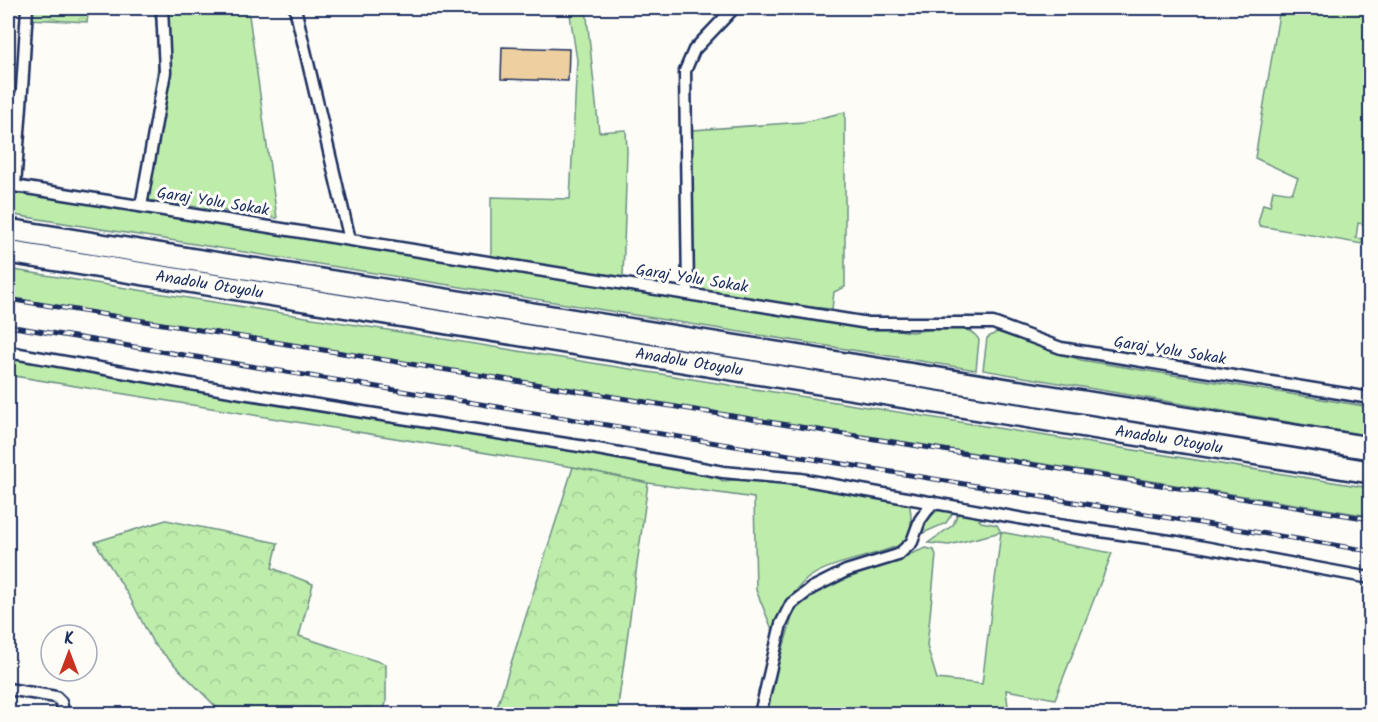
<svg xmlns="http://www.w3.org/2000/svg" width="1378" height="722" viewBox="0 0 1378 722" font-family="Kalam,sans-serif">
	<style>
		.grass { fill: #beecab; stroke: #6c8e84; stroke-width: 1.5 }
		.forest { fill: url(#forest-crowns); stroke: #6c8e84; stroke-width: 1.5 }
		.building { fill: #eecfa0; stroke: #1b2f5e; stroke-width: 1.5 }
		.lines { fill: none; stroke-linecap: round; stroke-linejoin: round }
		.minor-casing { stroke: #1b2f5e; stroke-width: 15 }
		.motorway-casing { stroke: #1b2f5e; stroke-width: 26 }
		.minor { stroke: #fdfcf7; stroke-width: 10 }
		.motorway { stroke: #fdfcf7; stroke-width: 21 }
		.rail-casing { stroke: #1b2f5e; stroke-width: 5 }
		.rail { stroke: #fdfcf7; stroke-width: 3; stroke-dasharray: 9; stroke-linecap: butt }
		.labels { text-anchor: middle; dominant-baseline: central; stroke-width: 6; stroke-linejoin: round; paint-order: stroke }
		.street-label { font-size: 16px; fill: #1b2f5e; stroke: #fdfcf7 }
	</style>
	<defs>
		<pattern id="forest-crowns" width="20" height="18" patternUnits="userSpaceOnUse" patternTransform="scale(1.5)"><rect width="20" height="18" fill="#beecab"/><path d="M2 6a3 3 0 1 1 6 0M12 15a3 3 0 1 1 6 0" fill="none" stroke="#a3cb96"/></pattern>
	</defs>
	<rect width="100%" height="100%" fill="#fdfcf7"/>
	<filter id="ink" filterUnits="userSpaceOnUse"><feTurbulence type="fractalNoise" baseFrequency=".0167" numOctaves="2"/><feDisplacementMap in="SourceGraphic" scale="12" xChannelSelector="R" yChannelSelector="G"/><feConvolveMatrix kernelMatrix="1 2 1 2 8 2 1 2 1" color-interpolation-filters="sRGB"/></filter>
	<g filter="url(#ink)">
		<path class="grass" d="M154,8H248L277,218L139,199L160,52Z
			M569,8H586L599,132L626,130L627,151L623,278L491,258V197L570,199L577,60Z
			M1280,8H1370V225L1358,223L1356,238L1363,239L1362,244L1260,226L1258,223L1263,204L1270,206L1273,190L1292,193L1298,178L1255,158Z
			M8,93L16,104L18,113L11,175L8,179Z
			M845,112V287L834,292L832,309C786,304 724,304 683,283L679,131L804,122Z
			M8,187L911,332C931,330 967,319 979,340L976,370L8,214Z
			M8,269L1370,488V516L8,299Z
			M997,332L1081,360L1370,407V436L983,370L987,338Z
			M8,357L649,463L712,475L723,481L764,477L909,502C912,515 912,528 908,541C880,557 831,560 807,579C792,592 782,612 772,629L756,590L754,498L648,483L573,467L8,375Z
			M947,508L954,511L946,523L921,534L923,523L937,511Z
			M959,510L984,518L979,520L981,522L997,525L1001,532L1112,553L1055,699L1006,690L1009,714H764L795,607L812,592L926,548L934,550L936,555L927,646L937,679L982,684L1001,532L949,545L928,543L953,525Z"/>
		<path class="forest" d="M32,8H89L87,22L29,19Z
			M573,467L648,483L617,714H495Z
			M166,520L278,543L272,568L313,584L299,636L386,664V703L382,714H223L153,643L129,596L95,542Z"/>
		<path class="building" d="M502,47L569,49L568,81L501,79Z"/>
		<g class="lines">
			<g class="minor-casing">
				<path id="minor" d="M295,8L350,240
					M8,91L21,106L15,186
					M21,106L27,8
					M8,185L868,323H993L1061,348L1370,398
					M141,206L165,72L162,8
					M688,293L685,71L694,50L734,8
					M8,352L242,393L592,448L723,472L800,479L1058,525L1177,542L1370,578
					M8,689L56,697L61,702L64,714
					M760,714L781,624L791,604L812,588L846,571L898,555L912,542L920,520L933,502"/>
			</g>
			<g class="motorway-casing">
				<g id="motorway">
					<path d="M8,230L1370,448"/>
					<path id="s1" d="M8,252L1370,472"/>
				</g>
			</g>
			<use href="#minor" class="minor"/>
			<use href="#motorway" class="motorway"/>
			<g class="rail-casing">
				<path id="rail" d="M8,299L1370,519
					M8,326L1370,551"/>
			</g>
			<use href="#rail" class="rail"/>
		</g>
	</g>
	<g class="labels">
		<g class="street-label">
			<text transform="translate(213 202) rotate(9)">Garaj Yolu Sokak</text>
			<text transform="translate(692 279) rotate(9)">Garaj Yolu Sokak</text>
			<text stroke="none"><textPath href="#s1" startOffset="204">Anadolu Otoyolu</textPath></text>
			<text transform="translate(1170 351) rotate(9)">Garaj Yolu Sokak</text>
			<text stroke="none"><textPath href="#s1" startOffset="690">Anadolu Otoyolu</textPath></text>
			<text stroke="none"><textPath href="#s1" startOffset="1176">Anadolu Otoyolu</textPath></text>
		</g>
	</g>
	<rect width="1378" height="722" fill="none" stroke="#fdfcf7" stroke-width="30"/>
	<rect x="15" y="15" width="1348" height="692" fill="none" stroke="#1b2f5e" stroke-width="2" filter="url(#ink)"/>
	<g transform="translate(69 653)"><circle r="28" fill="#fdfcf7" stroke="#a3aaba" stroke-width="1.5"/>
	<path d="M0-4.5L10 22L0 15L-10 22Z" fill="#c8321e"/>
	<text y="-9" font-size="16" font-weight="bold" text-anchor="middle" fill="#1b2f5e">K</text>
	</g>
</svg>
